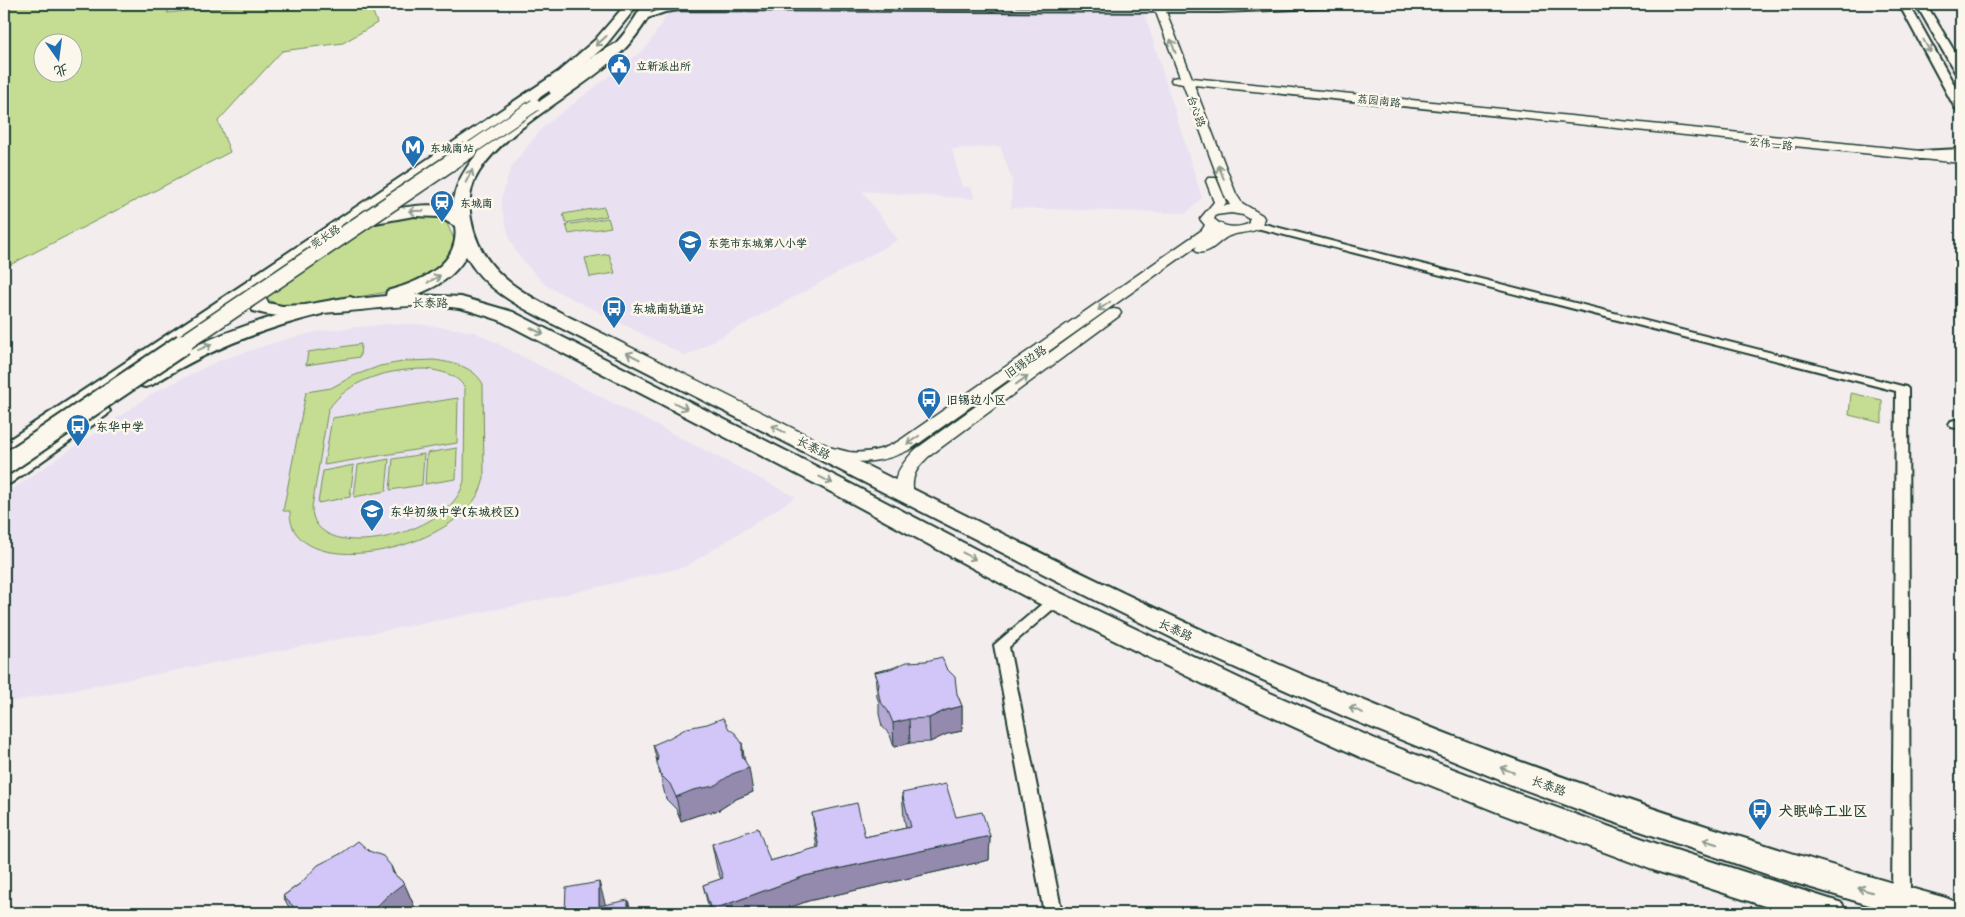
<svg xmlns="http://www.w3.org/2000/svg" width="1965" height="917" viewBox="0 0 1965 917" font-family="Mali,'LXGW WenKai TC',sans-serif">
	<style>
		.built { fill: #e9e1f1 }
		.green { fill: #c5dd92; stroke: #728d63; fill-rule: evenodd }
		.lines { fill: none; stroke-linecap: round; stroke-linejoin: round }
		.street-casing { stroke: #1f3d34; stroke-width: 4 }
		.secondary-casing { stroke: #1f3d34; stroke-width: 3 }
		.primary-casing { stroke: #1f3d34; stroke-width: 4 }
		.highway-casing { stroke: #1f3d34; stroke-width: 4 }
		.street { fill: #fbf7ec; fill-rule: evenodd }
		.secondary { fill: #fbf7ec; fill-rule: evenodd }
		.primary { fill: #fbf7ec; fill-rule: evenodd }
		.highway { fill: #fbf7ec; fill-rule: evenodd }
		.primary-bridge-far2-casing { stroke: #1f3d34; stroke-width: 14; stroke-linecap: butt }
		.primary-bridge-far1-casing { stroke: #1f3d34; stroke-width: 19; stroke-linecap: butt }
		.primary-bridge-casing { stroke: #1f3d34; stroke-width: 24; stroke-linecap: butt }
		.primary-bridge-far2 { stroke: #fbf7ec; stroke-width: 12 }
		.primary-bridge-far1 { stroke: #fbf7ec; stroke-width: 16 }
		.primary-bridge { stroke: #fbf7ec; stroke-width: 20 }
		.wall { fill: #b5a9d4; stroke: #1f3d34 }
		.shaded-wall { fill: #938aad; stroke: #1f3d34 }
		.building { fill: #d2c5f7; stroke: #1f3d34 }
		.oneway { stroke: #8d9a90 }
		.labels { text-anchor: middle; dominant-baseline: central; stroke-width: 5; stroke-linejoin: round; paint-order: stroke }
		.far-poi-label { font-size: 11px; font-weight: bold; fill: #1f3d34; stroke: #fbf7ec; text-anchor: start }
		.far-street-label { font-size: 11px; fill: #1f3d34; stroke: #fbf7ec }
		.street-label { font-size: 12px; fill: #1f3d34; stroke: #fbf7ec }
		.poi-label { font-size: 12px; font-weight: bold; fill: #1f3d34; stroke: #fbf7ec; text-anchor: start }
		.near-poi-label { font-size: 15px; font-weight: bold; fill: #1f3d34; stroke: #fbf7ec; text-anchor: start }
	</style>
	<rect width="100%" height="100%" fill="#f3edee"/>
	<filter id="ink" filterUnits="userSpaceOnUse"><feTurbulence type="fractalNoise" baseFrequency=".02" numOctaves="2"/><feDisplacementMap in="SourceGraphic" scale="10" xChannelSelector="R" yChannelSelector="G"/><feConvolveMatrix kernelMatrix="1 2 1 2 8 2 1 2 1" color-interpolation-filters="sRGB"/></filter>
	<g filter="url(#ink)">
		<path class="built" d="M685,9L1144,12L1202,198L1186,213L1011,208L1012,180L1000,146L952,149L962,187H971L975,199L862,191L898,240L686,356L545,285L518,255L510,240L502,210V196L511,167L543,127L647,47L668,13Z
			M388,324H419L475,332L796,497L685,567L514,606L4,703V495L155,392L218,361L286,339L321,331Z"/>
		<path class="green" d="M4,4H175L167,13L256,4H370L377,23L343,43L282,51L218,121L230,152L4,268V123L6,122L4,121ZM72,42V72H42V42Z
			M604,207L607,216L566,223L563,214Z
			M404,214L443,215L455,241L456,253L445,268L399,290L297,307L275,304L267,298L262,287L333,233Z
			M608,218L611,227L569,234L566,225Z
			M609,254L615,273L590,277L585,258Z
			M361,344L360,357L306,365L308,352Z
			M434,360C454,363 473,366 483,384L484,477C474,549 288,589 290,511H283L306,392L331,388L353,376L380,366L408,361ZM426,369C441,371 457,374 465,388L464,480C455,536 311,568 312,507L328,410C349,378 391,369 426,369Z
			M1851,393L1882,400V423L1849,415Z
			M458,398L457,443L324,465L332,418Z
			M457,448L456,479L425,484L427,453Z
			M424,454L422,485L390,490L393,459Z
			M389,459L386,491L354,497L358,465Z
			M354,465L350,497L318,503L323,471Z"/>
		<g class="lines">
			<g class="street-casing">
				<path id="street" d="M1327,4H1375L1372,6L1219,12L680,10L665,12L642,20L639,18L662,9L680,6L1219,8Z
					M1256,222L1906,387L1908,389L1910,900L1907,906L1901,908L1895,906L1892,900L1896,391L1253,227L1251,225Z
					M1955,420L1961,421V429L1951,427L1949,424L1951,421Z
					M1054,596L1059,598L1061,601L1059,604L1009,647L1062,913H1044L994,645L1049,598Z"/>
			</g>
			<g class="secondary-casing">
				<path id="secondary" d="M1153,4H1163L1192,78L1961,155V163L1194,85L1236,194L1242,203L1262,215L1264,218L1261,228C1251,233 1239,232 1229,236C1218,241 1210,255 1197,252L1195,249L1197,246L911,449C881,464 854,465 822,456L819,452L822,448C831,446 840,450 849,452C868,454 883,450 899,441L1202,230L1205,225L1200,219L1214,202L1206,181L1208,178H1216L1226,202L1224,206L1230,205L1224,194L1183,84L1172,82L1171,80L1172,78L1180,77ZM1231,213L1243,215L1250,219V223C1238,229 1223,228 1214,219L1216,215Z
					M1114,309L1119,310L1121,313L1119,316L928,457C921,464 914,471 913,482C912,488 915,492 911,498L905,500L899,498C887,481 904,461 916,449L1109,310Z"/>
			</g>
			<g class="primary-casing">
				<path id="primary" d="M1899,4H1909L1961,97V112L1955,108Z
					M1916,4H1926L1961,62V76L1955,72Z
					M622,40L628,43L626,45L605,58L559,94H551L549,91L551,88L597,54Z
					M1961,149V157L1920,159L1913,155L1920,151Z
					M260,275L266,277L268,280L266,283L11,456L4,458V443L254,277Z
					M316,305L322,306L324,310L322,314C261,329 205,351 152,385L145,387L138,385L136,381L138,377C194,342 252,321 316,305Z
					M100,405L107,407L110,411L107,415L11,483L4,485V470L93,407Z"/>
			</g>
			<g class="highway-casing">
				<path id="highway" d="M626,4H635L637,6L605,46L568,78L370,214C392,210 431,199 452,210C455,141 557,96 604,55C620,41 633,23 643,4H655C646,25 629,46 612,61C574,95 505,130 479,172C470,186 468,203 471,219C481,275 525,294 571,318C683,373 795,429 907,486C1032,549 1158,612 1287,668C1501,761 1721,836 1946,898L1958,903L1961,913H1896L1775,877L1596,816L1512,785L1348,718L1209,656L1095,600L557,326C523,308 485,291 466,256C454,277 437,287 415,295L461,297L513,312L849,483L1050,588L1268,692L1380,741L1524,796L1663,846L1842,903L1846,913H1786L1650,869L1502,814L1360,757L1248,706L1032,600L833,493L499,320C486,316 473,311 459,308C418,302 377,309 336,312C302,314 289,321 253,311L245,294L253,276L558,72L595,40ZM414,216L439,217L455,226C461,265 418,283 387,291L386,296L356,299L350,297L305,305L282,306L268,303L263,294L268,283L354,225L359,226Z"/>
			</g>
			<use href="#street" class="street"/>
			<use href="#secondary" class="secondary"/>
			<use href="#primary" class="primary"/>
			<use href="#highway" class="highway"/>
			<g class="primary-bridge-far2-casing">
				<path id="primary-bridge-far2" d="M467,151L535,105"/>
			</g>
			<g class="primary-bridge-far1-casing">
				<path id="primary-bridge-far1" d="M181,345L469,150"/>
			</g>
			<g class="primary-bridge-casing">
				<path id="primary-bridge" d="M4,465L183,344"/>
			</g>
			<use href="#primary-bridge-far2" class="primary-bridge-far2"/>
			<use href="#primary-bridge-far1" class="primary-bridge-far1"/>
			<use href="#primary-bridge" class="primary-bridge"/>
		</g>
		<path class="wall" d="M926,661L957,694L962,706V731L947,734L930,742L910,743L894,747L890,735L882,726L879,714V702L877,697L875,672Z
			M729,729L744,759L753,792L736,799L719,810L698,815L681,821L676,809L666,799L653,745Z
			M902,793L956,817L990,836L989,860L808,901L775,913H710L703,885L721,879L717,869L712,844L770,861L817,848L812,813L865,837L906,828L904,818Z
			M342,853L395,875L404,883L415,908L407,913H292L283,896Z"/>
		<path class="shaded-wall" d="M962,706V731L947,734L930,742L929,718L946,710Z
			M909,719L910,743L894,747L893,723Z
			M742,743L746,769L749,768L753,792L736,799L719,810L698,815L681,821L676,797L742,756Z
			M990,836L989,860L808,901L775,913H712L711,910L805,876Z
			M391,866L400,886L404,883L415,908L407,913H371L393,873Z
			M599,882L606,906H599Z
			M628,900L632,913H628Z"/>
		<path class="building" d="M942,657L946,668L955,677L957,694L962,706L946,710L929,718L909,719L893,723L888,711L880,701L878,690L879,684L875,672L890,669L907,662L926,661Z
			M723,718L729,729L735,733L742,743V756L749,768L732,774L714,786L693,790L676,797L670,784L661,775L657,763L658,756L653,745L669,738L687,728L707,724Z
			M946,784L956,817L982,812L990,836L805,876L711,910L703,885L723,878L712,844L758,828L770,861L819,847L812,813L857,803L865,837L911,827L902,793Z
			M358,841L369,851L383,856L391,866L393,873L404,883L387,896L371,913H295L293,906L283,896L301,883L318,865L342,853Z
			M599,882V906L628,900V913H561H565L566,888Z"/>
		<defs><path id="oneway-shaft" d="M-6 0H5M1.5-3L5.5 0L1.5 3" fill="none" stroke-width="1.6" stroke-linecap="round" stroke-linejoin="round" transform="scale(1.25)"/></defs>
		<g class="oneway">
			<use href="#oneway-shaft" transform="translate(601 41) rotate(138)"/>
			<use href="#oneway-shaft" transform="translate(1173 46) rotate(-110)"/>
			<use href="#oneway-shaft" transform="translate(1927 46) rotate(61)"/>
			<use href="#oneway-shaft" transform="translate(1221 172) rotate(-112)"/>
			<use href="#oneway-shaft" transform="translate(469 176) rotate(-63)"/>
			<use href="#oneway-shaft" transform="translate(416 211) rotate(179)"/>
			<use href="#oneway-shaft" transform="translate(434 279) rotate(-30)"/>
			<use href="#oneway-shaft" transform="translate(1104 306) rotate(145)"/>
			<use href="#oneway-shaft" transform="translate(537 331) rotate(26)"/>
			<use href="#oneway-shaft" transform="translate(205 347) rotate(-24)"/>
			<use href="#oneway-shaft" transform="translate(633 356) rotate(-153)"/>
			<use href="#oneway-shaft" transform="translate(1022 380) rotate(-36)"/>
			<use href="#oneway-shaft" transform="translate(681 406) rotate(27)"/>
			<use href="#oneway-shaft" transform="translate(778 429) rotate(-153)"/>
			<use href="#oneway-shaft" transform="translate(913 440) rotate(145)"/>
			<use href="#oneway-shaft" transform="translate(826 480) rotate(27)"/>
			<use href="#oneway-shaft" transform="translate(969 556) rotate(28)"/>
			<use href="#oneway-shaft" transform="translate(1356 710) rotate(-157)"/>
			<use href="#oneway-shaft" transform="translate(1507 770) rotate(-159)"/>
			<use href="#oneway-shaft" transform="translate(1710 842) rotate(-162)"/>
			<use href="#oneway-shaft" transform="translate(1865 890) rotate(-163)"/>
		</g>
	</g>
	<defs>
		<g id="civic-pin" transform="scale(1.25)"><path d="M0 17L-7.5 6A9.5 9.5 0 1 1 7.5 6Z" fill="#1f6fb2" stroke="#fbf7ec"/><path d="M-.6-6.5H3V-4.5H.6V-3L4-1V1h2V6H-6V1h2V-1L-.6-3ZM-1.2 2.5V6h2.4V2.5Z" fill="#fff"/></g>
		<g id="metro-pin" transform="scale(1.25)"><path d="M0 17L-7.5 6A9.5 9.5 0 1 1 7.5 6Z" fill="#1f6fb2" stroke="#fbf7ec"/><path d="M-5.5 5V-5H-3L0 0L3-5H5.5V5H3V-.5L0 4L-3-.5V5Z" fill="#fff"/></g>
		<g id="station-pin" transform="scale(1.25)"><path d="M0 17L-7.5 6A9.5 9.5 0 1 1 7.5 6Z" fill="#1f6fb2" stroke="#fbf7ec"/><path d="M-3-6H3Q5-6 5-4V2Q5 4 3 4L4.5 6H3L1.5 4h-3L-3 6H-4.5L-3 4Q-5 4-5 2V-4Q-5-6-3-6ZM-3.5-4v3h7v-3ZM-3.5 1v1.5H-2V1ZM2 1v1.5H3.5V1Z" fill="#fff"/></g>
		<g id="school-pin" transform="scale(1.25)"><path d="M0 17L-7.5 6A9.5 9.5 0 1 1 7.5 6Z" fill="#1f6fb2" stroke="#fbf7ec"/><path d="M0-5L7-2L0 1L-7-2ZM-4 1L0 2.5L4 1V4Q0 6-4 4Z" fill="#fff"/></g>
		<g id="bus-pin" transform="scale(1.25)"><path d="M0 17L-7.5 6A9.5 9.5 0 1 1 7.5 6Z" fill="#1f6fb2" stroke="#fbf7ec"/><path d="M-5-6H5V4H4V6H2V4H-2V6H-4V4H-5ZM-3.5-4V0h7V-4ZM-3.5 1.2v1.5H-2V1.2ZM2 1.2v1.5H3.5V1.2Z" fill="#fff"/></g>
	</defs>
	<g fill-rule="evenodd">
		<use href="#civic-pin" x="619" y="65"/>
		<use href="#metro-pin" x="413" y="147"/>
		<use href="#station-pin" x="442" y="202"/>
		<use href="#school-pin" x="690" y="242"/>
		<use href="#bus-pin" x="614" y="308"/>
		<use href="#bus-pin" x="929" y="399"/>
		<use href="#bus-pin" x="78" y="426"/>
		<use href="#school-pin" x="372" y="511"/>
		<use href="#bus-pin" x="1760" y="810"/>
	</g>
	<g class="labels">
		<g class="far-poi-label">
			<text x="636" y="65">立新派出所</text>
			<text x="430" y="147">东城南站</text>
			<text x="460" y="202">东城南</text>
			<text x="708" y="242">东莞市东城第八小学</text>
		</g>
		<g class="far-street-label">
			<text transform="translate(1379 100) rotate(6)">荔园南路</text>
			<text transform="translate(1197 111) rotate(70)">台心路</text>
			<text transform="translate(1771 143) rotate(6)">宏伟一路</text>
			<text transform="translate(325 236) rotate(-34)">莞长路</text>
		</g>
		<g class="street-label">
			<text transform="translate(430 302) rotate(1)">长泰路</text>
			<text transform="translate(1025 361) rotate(-35)">旧锡边路</text>
			<text transform="translate(814 447) rotate(27)">长泰路</text>
			<text transform="translate(1176 629) rotate(25)">长泰路</text>
			<text transform="translate(1549 785) rotate(20)">长泰路</text>
		</g>
		<g class="poi-label">
			<text x="632" y="308">东城南轨道站</text>
			<text x="946" y="399">旧锡边小区</text>
			<text x="96" y="426">东华中学</text>
			<text x="390" y="511">东华初级中学(东城校区)</text>
		</g>
		<g class="near-poi-label">
			<text x="1778" y="810">犬眠岭工业区</text>
		</g>
	</g>
	<rect width="1965" height="917" fill="none" stroke="#fbf7ec" stroke-width="20"/>
	<rect x="10" y="10" width="1945" height="897" fill="none" stroke="#1f3d34" stroke-width="2" filter="url(#ink)"/>
	<g transform="translate(58 58) rotate(166)"><circle r="24" fill="#fbf7ec" stroke="#a3ada2"/>
	<path d="M0-4L9 19L0 12L-9 19Z" fill="#1f6fb2"/>
	<text y="-8" font-size="14" font-weight="bold" text-anchor="middle" fill="#1f3d34">北</text>
	</g>
</svg>
